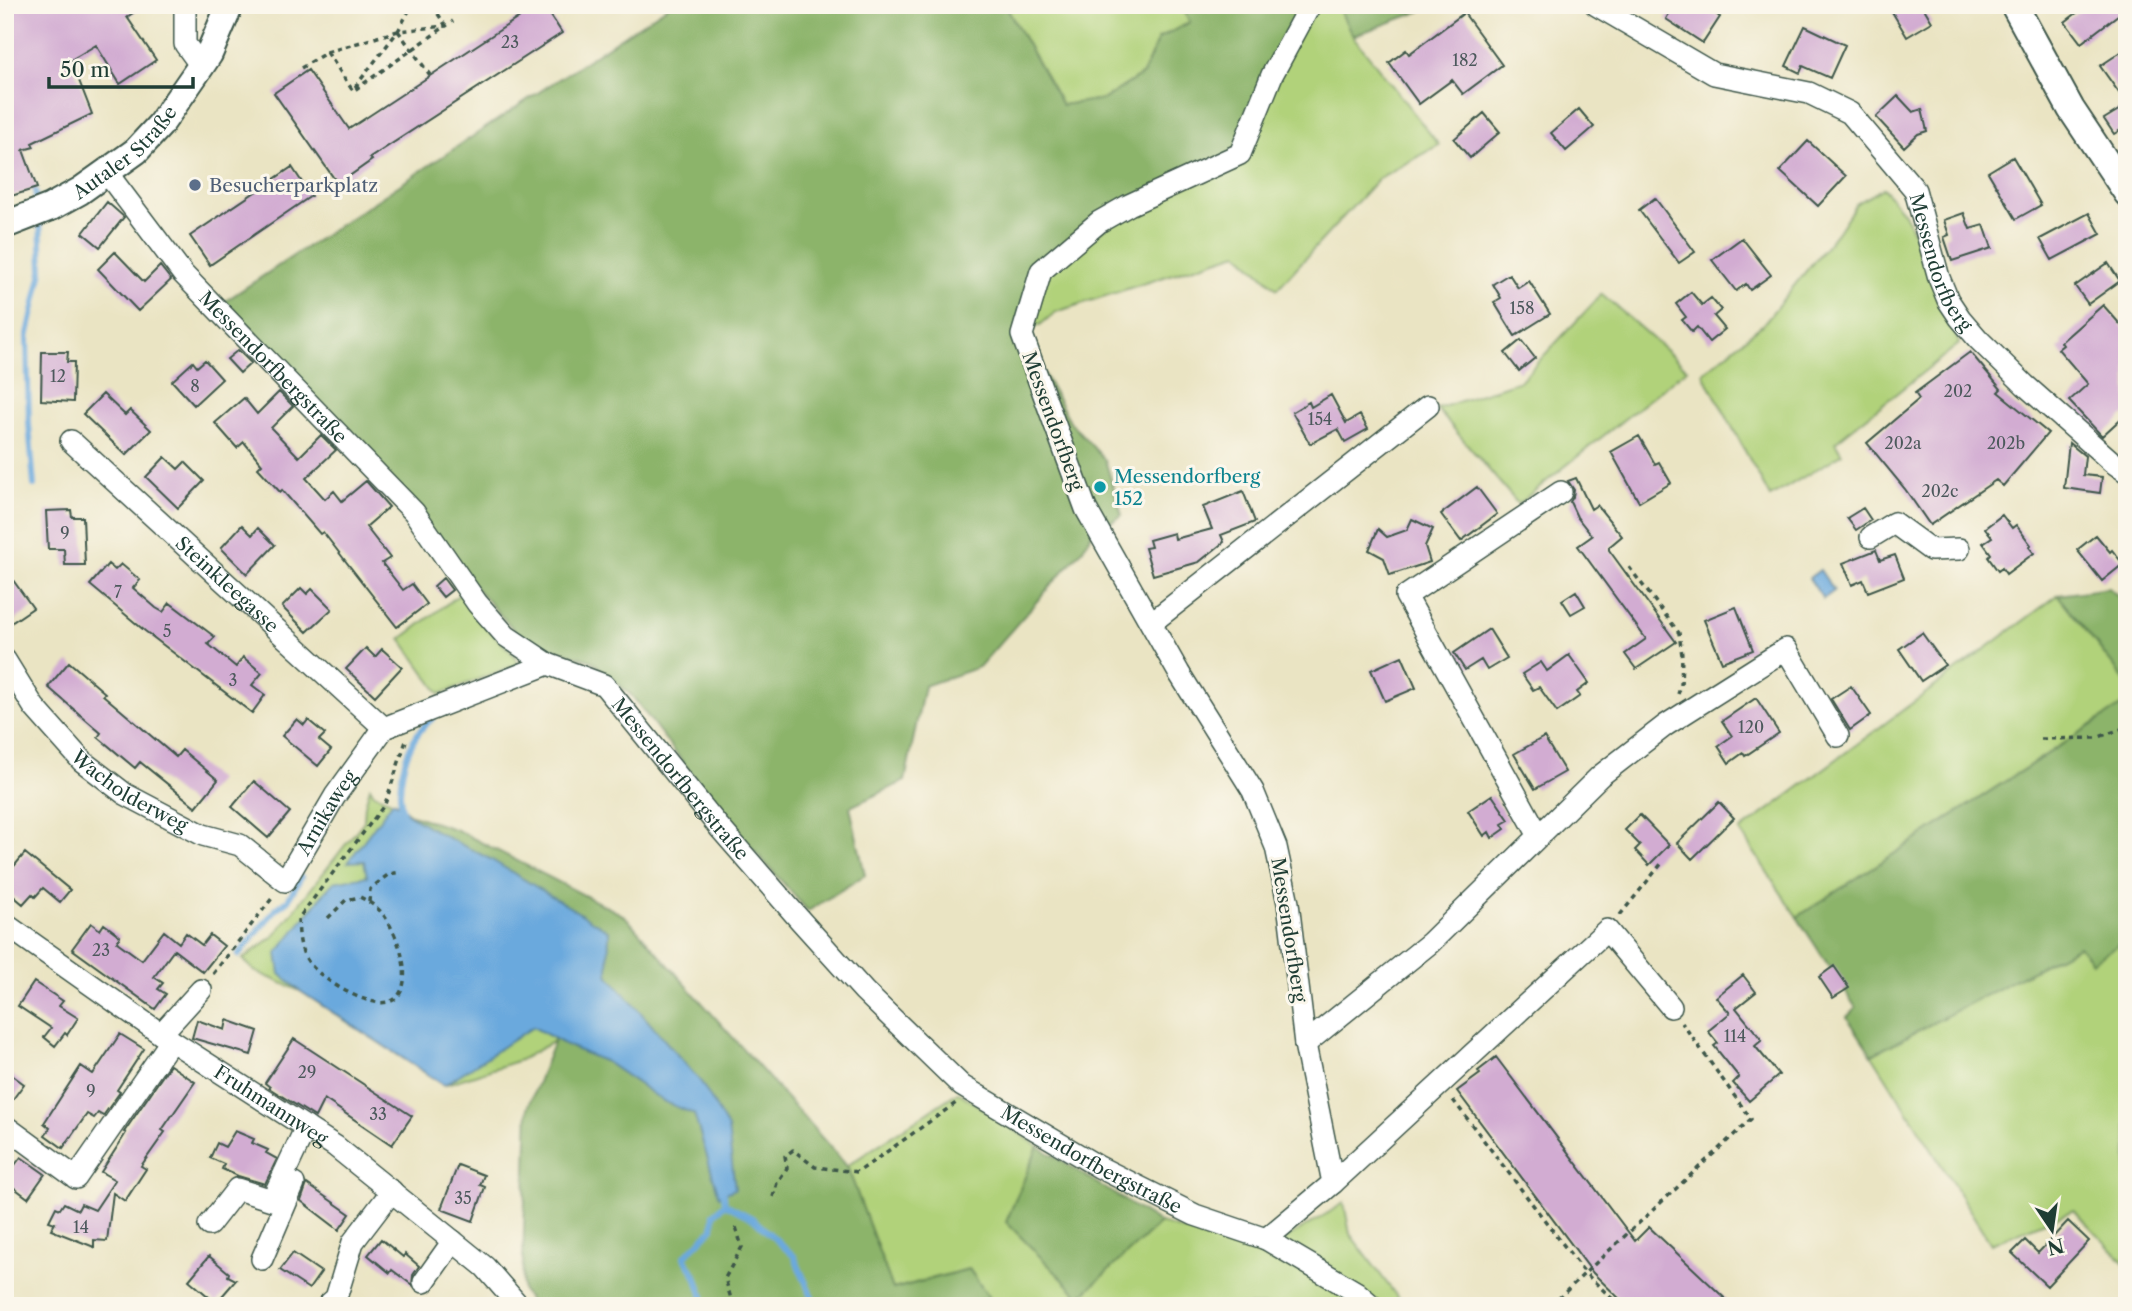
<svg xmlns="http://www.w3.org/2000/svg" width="2132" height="1311" viewBox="0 0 2132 1311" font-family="'Libre Caslon Text',serif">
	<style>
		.green { fill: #b1d27a; stroke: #688857; stroke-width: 2 }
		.forest { fill: #8cb46a; stroke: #56784f; stroke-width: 2 }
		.water { fill: #6ba9dd; stroke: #457388; stroke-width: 2 }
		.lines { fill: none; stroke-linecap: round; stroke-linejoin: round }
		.stream { stroke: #6ba9dd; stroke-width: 6 }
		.building { fill: #d2acd2 }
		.minor-casing { stroke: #3d5649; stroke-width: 24 }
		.major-casing { stroke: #3d5649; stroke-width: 30 }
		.path { stroke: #3d5649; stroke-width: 3.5; stroke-dasharray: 5 5; stroke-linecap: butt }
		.minor { stroke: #fff; stroke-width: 21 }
		.major { stroke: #fff; stroke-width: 26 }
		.service-dot { fill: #5c6f8a; stroke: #fbf7ec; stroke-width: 2.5 }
		.culture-dot { fill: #0f9aa8; stroke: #fbf7ec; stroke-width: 2.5 }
		.labels { text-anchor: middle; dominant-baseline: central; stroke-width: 6; stroke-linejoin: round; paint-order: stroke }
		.number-label { font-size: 16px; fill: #4c595c }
		.street-label { font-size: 19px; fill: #1f3d34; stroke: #fbf7ec }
		.service-label { font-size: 19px; fill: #4e5e75; stroke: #fbf7ec; text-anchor: start }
		.culture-label { font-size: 19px; fill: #0d838f; stroke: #fbf7ec; text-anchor: start }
	</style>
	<rect width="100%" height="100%" fill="#fbf7ec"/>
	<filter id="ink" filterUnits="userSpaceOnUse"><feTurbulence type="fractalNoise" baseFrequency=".0143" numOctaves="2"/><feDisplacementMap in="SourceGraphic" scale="14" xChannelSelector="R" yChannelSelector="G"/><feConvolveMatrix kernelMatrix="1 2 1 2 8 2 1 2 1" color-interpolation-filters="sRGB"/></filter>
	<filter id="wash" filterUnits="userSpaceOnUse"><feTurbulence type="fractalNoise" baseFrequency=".00686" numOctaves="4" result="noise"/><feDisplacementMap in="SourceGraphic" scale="28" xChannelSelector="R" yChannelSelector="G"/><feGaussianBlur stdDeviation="1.57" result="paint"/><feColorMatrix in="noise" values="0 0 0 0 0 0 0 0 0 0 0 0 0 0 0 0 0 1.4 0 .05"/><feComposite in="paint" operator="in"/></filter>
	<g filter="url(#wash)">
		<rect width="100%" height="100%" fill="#eae4c3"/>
		<path class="green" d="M1005,5H1181L1190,22L1158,39L1143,74L1104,99L1062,105Z
			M1310,5H1337L1353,36L1439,145L1379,178L1277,289L1238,253L1056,312L1040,325L1022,335L1041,271Z
			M1883,188L1903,212L1920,244L1959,344L1835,442L1842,454L1770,497L1703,373L1763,324L1837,233L1856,204Z
			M1602,294L1687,369L1518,504L1437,409L1520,381Z
			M460,594L489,630L514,655L518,664L440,694L401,639Z
			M2058,595L2127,683V702L1797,917L1740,831Z
			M370,787L374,794L399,804L561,1013L554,1041L520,1060L444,1085L300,991L254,971L243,959L274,936L364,821L365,805Z
			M2120,944L2127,954V987L2119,992L2124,1033L2127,1035V1266L2074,1210L1991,1244L1872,1055L2079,945Z
			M958,1092L1038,1146L1007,1222L1080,1296L1160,1223L1263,1253L1344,1203L1350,1234L1404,1306H995L969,1269L893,1289L847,1166Z"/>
		<path class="forest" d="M670,5H1005L1062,105L1104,99L1143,74L1158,39L1190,22L1181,5H1310L1240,154L1159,192L1041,271L1022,335L1071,423L1105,460L1122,515L1091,534L1083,549L979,667L924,686L905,781L850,807L865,875L808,911L728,821L632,696L592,661L522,639L221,304Z
			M1337,5H1437L1353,36Z
			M2109,588L2127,604V683L2058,595Z
			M2127,702V954L2120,944L2092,962L2079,946L1872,1055L1847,1017L1856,1008L1797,917Z
			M399,804L409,814L457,830L625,916L847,1166L893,1289L969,1269L995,1306H533L522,1290L528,1108L554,1041L561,1013Z
			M1038,1146L1160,1223L1080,1297L1006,1222Z"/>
		<path class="water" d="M1820,570L1834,591L1823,599L1809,578Z
			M393,801L399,804L408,814L440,834L490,859L609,931L608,975L701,1082L728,1128L735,1189L719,1196L694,1114L665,1102L606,1062L568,1046L533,1027L444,1085L300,991L280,974L277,953L326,891L334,882L367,876L364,861L348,862Z"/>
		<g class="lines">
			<path class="stream" d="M35,191L37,205
				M34,485L29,424L27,338L42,271L40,219
				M403,816C402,808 400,800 400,793C401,765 411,734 433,718
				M238,955L276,909L288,900L301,877
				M723,1187L725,1204L752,1218L794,1256L816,1306
				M706,1306L696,1276L684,1257L713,1228L714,1214L725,1204"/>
		</g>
		<g id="blocks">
			<path class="building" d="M5,5H145L127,17L156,60L120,84L96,45L71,60L92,114L32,143L34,147L23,150L37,188L5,198Z
				M538,5H544L562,33L370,158L372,160L338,184L274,93L308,70L349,129Z
				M1674,5H1702L1720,17L1703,43L1666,19Z
				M1888,5H1922L1932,22L1907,37Z
				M2087,5H2127V8L2081,43L2065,22Z
				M1464,13L1502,65L1463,94L1452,80L1419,104L1389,63L1406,50L1409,54Z
				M1805,26L1845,45L1830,78L1803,66L1800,73L1786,66Z
				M2127,48V104L2100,66Z
				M1898,96L1913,112L1922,109L1927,131L1918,134L1904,147L1876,117Z
				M2127,105V126L2114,134L2104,119Z
				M1579,109L1594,127L1566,151L1551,133Z
				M1484,113L1500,132L1470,158L1454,139Z
				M1808,141L1846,176L1818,206L1780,171Z
				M2013,157L2041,205L2016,219L1988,172Z
				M292,167L311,196L210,265L190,236Z
				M1655,198L1695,252L1679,263L1639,210Z
				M107,202L124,217L100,247L83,233Z
				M1964,213L1970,229L1984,225L1992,248L1952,261L1944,237L1949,235L1944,220Z
				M2089,213L2101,234L2052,260L2040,239Z
				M1742,238L1771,275L1750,290L1746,284L1736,291L1712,260Z
				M115,252L144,282L160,266L171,280L138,311L98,269Z
				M2108,263L2120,281L2088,304L2075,286Z
				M1509,274L1518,288L1529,281L1550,314L1515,336L1494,302L1501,298L1493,284Z
				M1691,292L1702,305L1711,298L1721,310L1714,316L1725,329L1709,342L1697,327L1692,332L1682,320L1686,317L1676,304Z
				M2103,305L2127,332V413L2102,436L2069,401L2088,384L2058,349L2063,345L2061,342Z
				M1521,340L1535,358L1519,371L1505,353Z
				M238,350L251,363L240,373L227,359Z
				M42,352H68L67,362H74L73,402L41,400Z
				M1970,352L2001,389L1998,392L2048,433L2003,486L1996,480L1930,525L1905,489L1867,443L1919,399L1915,393Z
				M205,360L222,379L194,405L172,381L193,362L197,367Z
				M279,392L293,406L271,428L299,457L321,435L336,450L306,478L325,499L334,491L342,501L366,481L389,507L366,527L390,558L382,563L403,590L412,584L427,604L397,627L323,532L320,534L282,490L280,492L258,468L262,464L244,442L237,448L215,423L244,398L257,414Z
				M103,394L125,415L130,410L151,430L126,455L83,414Z
				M1331,395L1346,423L1360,415L1368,429L1345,442L1338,429L1310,444L1292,412L1309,402L1311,407Z
				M1639,436L1655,464L1659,462L1671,483L1639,502L1611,452Z
				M2069,443L2085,456L2083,475L2102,477L2100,493L2064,488Z
				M165,457L178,469L185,462L204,481L178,508L146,477Z
				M1576,478L1591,509L1597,505L1622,536L1609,547V550L1676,642L1636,669L1625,654L1646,639L1578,546L1592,536L1577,517L1570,502L1573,497L1574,490L1568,481Z
				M1477,487L1497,514L1461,541L1441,514Z
				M1243,491L1255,522L1221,535L1224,542L1199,562L1153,575L1145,548L1151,547L1149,540L1174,533L1175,539L1212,529L1203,507Z
				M1863,508L1871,520L1856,530L1847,518Z
				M71,510L72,517H83L85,565H65L64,549H48L46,511Z
				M2002,515L2012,528L2016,525L2031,545L2029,547L2034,553L2006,574L2002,568L1998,571L1988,557L1991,554L1983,543L1992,537L1985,528Z
				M1412,519L1433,529L1425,546L1430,562L1390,575L1384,558L1369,550L1378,529L1387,537L1407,530Z
				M242,525L252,535L258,528L275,545L247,574L221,548Z
				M2096,535L2110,552L2112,550L2123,564L2102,581L2077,550Z
				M1876,550L1880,560L1895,555L1904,578L1868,592L1863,580L1852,585L1843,563Z
				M108,564L115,570L121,564L140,580L133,588L156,608L163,612L170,603L215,637L208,644L236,667L243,657L262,673L252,685L265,695L252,713L145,631L90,585Z
				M5,569L33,608L5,627Z
				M443,578L452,590L443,597L434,586Z
				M301,588L307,594L312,589L332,609L307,632L282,607Z
				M1576,591L1585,606L1571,614L1562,600Z
				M1736,607L1753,650L1722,662L1704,620Z
				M1489,629L1507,658L1487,670L1481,660L1465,670L1454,653Z
				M1922,633L1945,665L1921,681L1899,649Z
				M366,648L375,657L382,649L402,667L375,696L346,669Z
				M1569,655L1589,683L1577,692L1580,696L1557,712L1539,687L1533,690L1522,674L1541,662L1547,671Z
				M1402,656L1416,688L1385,701L1371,670Z
				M69,662L105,693L103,695L176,757L182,750L218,780L196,807L140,762L135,768L98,737L101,733L48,687Z
				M1851,686L1871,715L1850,730L1831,699Z
				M1756,698L1779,733L1745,756L1743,753L1729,763L1718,746L1732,736L1722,721Z
				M297,719L304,725L308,720L325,734L319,740L331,750L318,766L282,736Z
				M1544,737L1565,772L1535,789L1514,754Z
				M254,781L290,812L268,838L232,807Z
				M1492,795L1509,820L1502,824L1505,829L1492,838L1489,832L1484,836L1468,811Z
				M1719,802L1734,818L1692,859L1677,843Z
				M1640,815L1669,845L1649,865L1635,850L1640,845L1625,830Z
				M25,853L70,890L60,902L43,888L35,897L32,894L23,904L5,889V877Z
				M91,923L100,930L104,924L120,936L117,942L142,960L164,931L179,943L186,933L202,945L210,935L224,946L203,972L174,950L154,977L163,983L158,989L166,994L155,1009L72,949Z
				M1834,966L1849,988L1833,998L1819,977Z
				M1743,975L1756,992L1736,1008L1762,1040L1755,1046L1779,1075L1749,1101L1733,1083L1739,1077L1714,1046L1718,1043L1708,1031L1730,1013L1716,997Z
				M34,982L63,1001L59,1006L78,1018L67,1035L65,1033L55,1046L44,1037L51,1028L18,1006Z
				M197,1020L225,1030L227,1020L258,1031L251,1055L192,1038Z
				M120,1034L144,1049L117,1090L120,1092L103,1116L98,1113L94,1118L87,1114L63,1148L45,1135L50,1128L44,1123L81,1066L93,1074Z
				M294,1039L412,1116L392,1145L324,1099L315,1117L269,1088L270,1087L265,1083Z
				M1496,1057L1635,1241L1649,1227L1733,1306H1627L1593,1273L1457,1091L1480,1074L1478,1071Z
				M170,1065L195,1082L162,1130L165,1132L141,1166L146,1169L125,1201L113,1193L107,1241L94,1240V1247L51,1230L55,1223L49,1221L56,1207L60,1209L64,1203L78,1210L81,1204L95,1210L115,1180L101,1172L121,1141L126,1133L124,1132Z
				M5,1070L24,1084L5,1110Z
				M235,1131L254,1139L252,1143L268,1150L266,1153L277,1159L265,1184L238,1176L222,1169L224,1164L210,1158L217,1143L225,1147Z
				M21,1157L45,1174L28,1198L5,1181V1178Z
				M458,1165L484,1175L480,1185L485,1187L473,1221L441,1209Z
				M307,1184L350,1214L339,1230L301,1201Z
				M2068,1221L2089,1241L2047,1286L2012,1253L2025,1240L2038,1253Z
				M381,1239L403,1257L405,1254L419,1266L413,1275L412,1285L392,1270L390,1273L368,1255Z
				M293,1253L321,1272L309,1289L280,1270Z
				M209,1256L229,1273L228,1276L236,1280L216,1303L189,1280Z"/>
		</g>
	</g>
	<g filter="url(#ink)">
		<use href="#blocks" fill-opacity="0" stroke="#3d5649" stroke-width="2"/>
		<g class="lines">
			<g class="minor-casing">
				<g id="minor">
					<path d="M185,5V44L201,66"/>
					<path id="s1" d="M1596,5L1714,74L1809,93L1850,113L1915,190L1939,278L1948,300L1960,318L1978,339L2025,385L2111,461L2127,472"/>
					<path id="s2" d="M107,173L183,274L414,512L477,603L506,636L548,664L604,685L719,827L800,920L864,991L962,1086L1099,1167L1195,1215L1266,1239L1356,1292L1372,1306"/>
					<path id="s3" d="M71,441L384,728"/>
					<path d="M1871,537L1894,523L1931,550L1959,549"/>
					<path d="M1151,623L1428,406"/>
					<path id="s4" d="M5,660L34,707L82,761L125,794L203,835L240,845L285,881L335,796L384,728L548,664"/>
					<path d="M1539,836L1600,776L1666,725L1786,649L1838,736"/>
					<path id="s5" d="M5,924L161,1034L335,1146L485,1267L519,1306"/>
					<path d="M161,1034L201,990"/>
					<path d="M1305,1044L1430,943L1539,836L1406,596L1561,492"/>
					<path d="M5,1126L76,1178L171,1041"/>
					<path d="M1333,1183L1607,930L1671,1007"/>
					<path d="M209,1225L237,1189L272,1200L306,1127"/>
					<path d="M1266,1239L1333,1183L1305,1044L1288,903L1276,847L1253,791L1179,673L1086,509L1022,335L1041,271L1099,222L1129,205L1240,154L1272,75L1310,5"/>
					<path d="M262,1259L294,1184"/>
					<path d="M424,1282L453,1241"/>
					<path d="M329,1304L336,1298L353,1242L392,1191"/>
				</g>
			</g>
			<g class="major-casing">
				<g id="major">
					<path d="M2014,5L2071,109L2127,193"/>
					<path id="s6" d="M5,225L51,207L80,191L136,151L160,125L201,66L209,54L230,5"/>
				</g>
			</g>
			<path class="path" d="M398,31L430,75
				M327,52L353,91L446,26L432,5
				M301,68L327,52L398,31L446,26L453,21
				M355,87L398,31L412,5
				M1629,567L1679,633L1682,655L1681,686L1678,694
				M2041,739L2096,738L2127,727
				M369,902L370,889L389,874L401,872
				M1620,915L1662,863
				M328,918L346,900L360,897C368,901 376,906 382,913C396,930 416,980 396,998C377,1015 324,981 311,965C299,952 299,936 298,919L385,804L406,741
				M213,974L273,897
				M1453,1100L1585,1273L1551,1306
				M773,1197L777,1183L787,1168L785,1156L793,1150L815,1167L858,1172L956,1103
				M733,1306L725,1278L742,1247L735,1224
				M1620,1306L1585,1273L1751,1119L1682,1023"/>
			<use href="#minor" class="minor"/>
			<use href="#major" class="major"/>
		</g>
	</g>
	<circle class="service-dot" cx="195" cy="185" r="7"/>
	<circle class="culture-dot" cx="1100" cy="487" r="7"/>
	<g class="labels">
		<g class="number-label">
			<text x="510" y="42">23</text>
			<text x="1465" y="60">182</text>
			<text x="1522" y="308">158</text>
			<text x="58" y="376">12</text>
			<text x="195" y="386">8</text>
			<text x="1958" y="391">202</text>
			<text x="1320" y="419">154</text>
			<text x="1903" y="443">202a</text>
			<text x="2006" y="443">202b</text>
			<text x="1940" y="491">202c</text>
			<text x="65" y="533">9</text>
			<text x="118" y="592">7</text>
			<text x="167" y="631">5</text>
			<text x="233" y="680">3</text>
			<text x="1751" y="727">120</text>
			<text x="101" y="950">23</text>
			<text x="1735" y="1036">114</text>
			<text x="307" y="1072">29</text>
			<text x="91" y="1091">9</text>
			<text x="378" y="1114">33</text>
			<text x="463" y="1198">35</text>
			<text x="81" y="1227">14</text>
		</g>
		<g class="street-label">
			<text stroke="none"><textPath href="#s6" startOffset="142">Autaler Straße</textPath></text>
			<text stroke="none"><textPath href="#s1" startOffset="457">Messendorfberg</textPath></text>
			<text stroke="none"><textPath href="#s2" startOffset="256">Messendorfbergstraße</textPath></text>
			<text transform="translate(1053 421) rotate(70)">Messendorfberg</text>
			<text stroke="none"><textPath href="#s3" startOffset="212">Steinkleegasse</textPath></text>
			<text stroke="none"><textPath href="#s2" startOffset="844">Messendorfbergstraße</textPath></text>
			<text stroke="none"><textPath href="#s4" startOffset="184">Wacholderweg</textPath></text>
			<text stroke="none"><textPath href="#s4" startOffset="446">Arnikaweg</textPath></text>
			<text transform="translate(1289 930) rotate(81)">Messendorfberg</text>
			<text stroke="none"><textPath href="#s5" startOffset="322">Fruhmannweg</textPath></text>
			<text stroke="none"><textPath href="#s2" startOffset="1410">Messendorfbergstraße</textPath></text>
		</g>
		<g class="service-label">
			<text x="209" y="185">Besucherparkplatz</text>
		</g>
		<g class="culture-label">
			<text x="1114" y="476">Messendorfberg<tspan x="1114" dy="22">152</tspan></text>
		</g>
	</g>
	<rect width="2132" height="1311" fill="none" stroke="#fbf7ec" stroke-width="28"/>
	<g transform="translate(2052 1230) rotate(167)" stroke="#fbf7ec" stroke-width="5" paint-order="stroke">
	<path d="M0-5L12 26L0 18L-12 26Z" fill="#1f3d34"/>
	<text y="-10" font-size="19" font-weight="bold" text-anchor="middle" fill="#1f3d34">N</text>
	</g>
	<path d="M49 77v10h144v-10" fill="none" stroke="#1f3d34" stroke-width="3.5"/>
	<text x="60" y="77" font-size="21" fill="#1f3d34" stroke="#fbf7ec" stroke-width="5" paint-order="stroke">50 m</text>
</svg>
